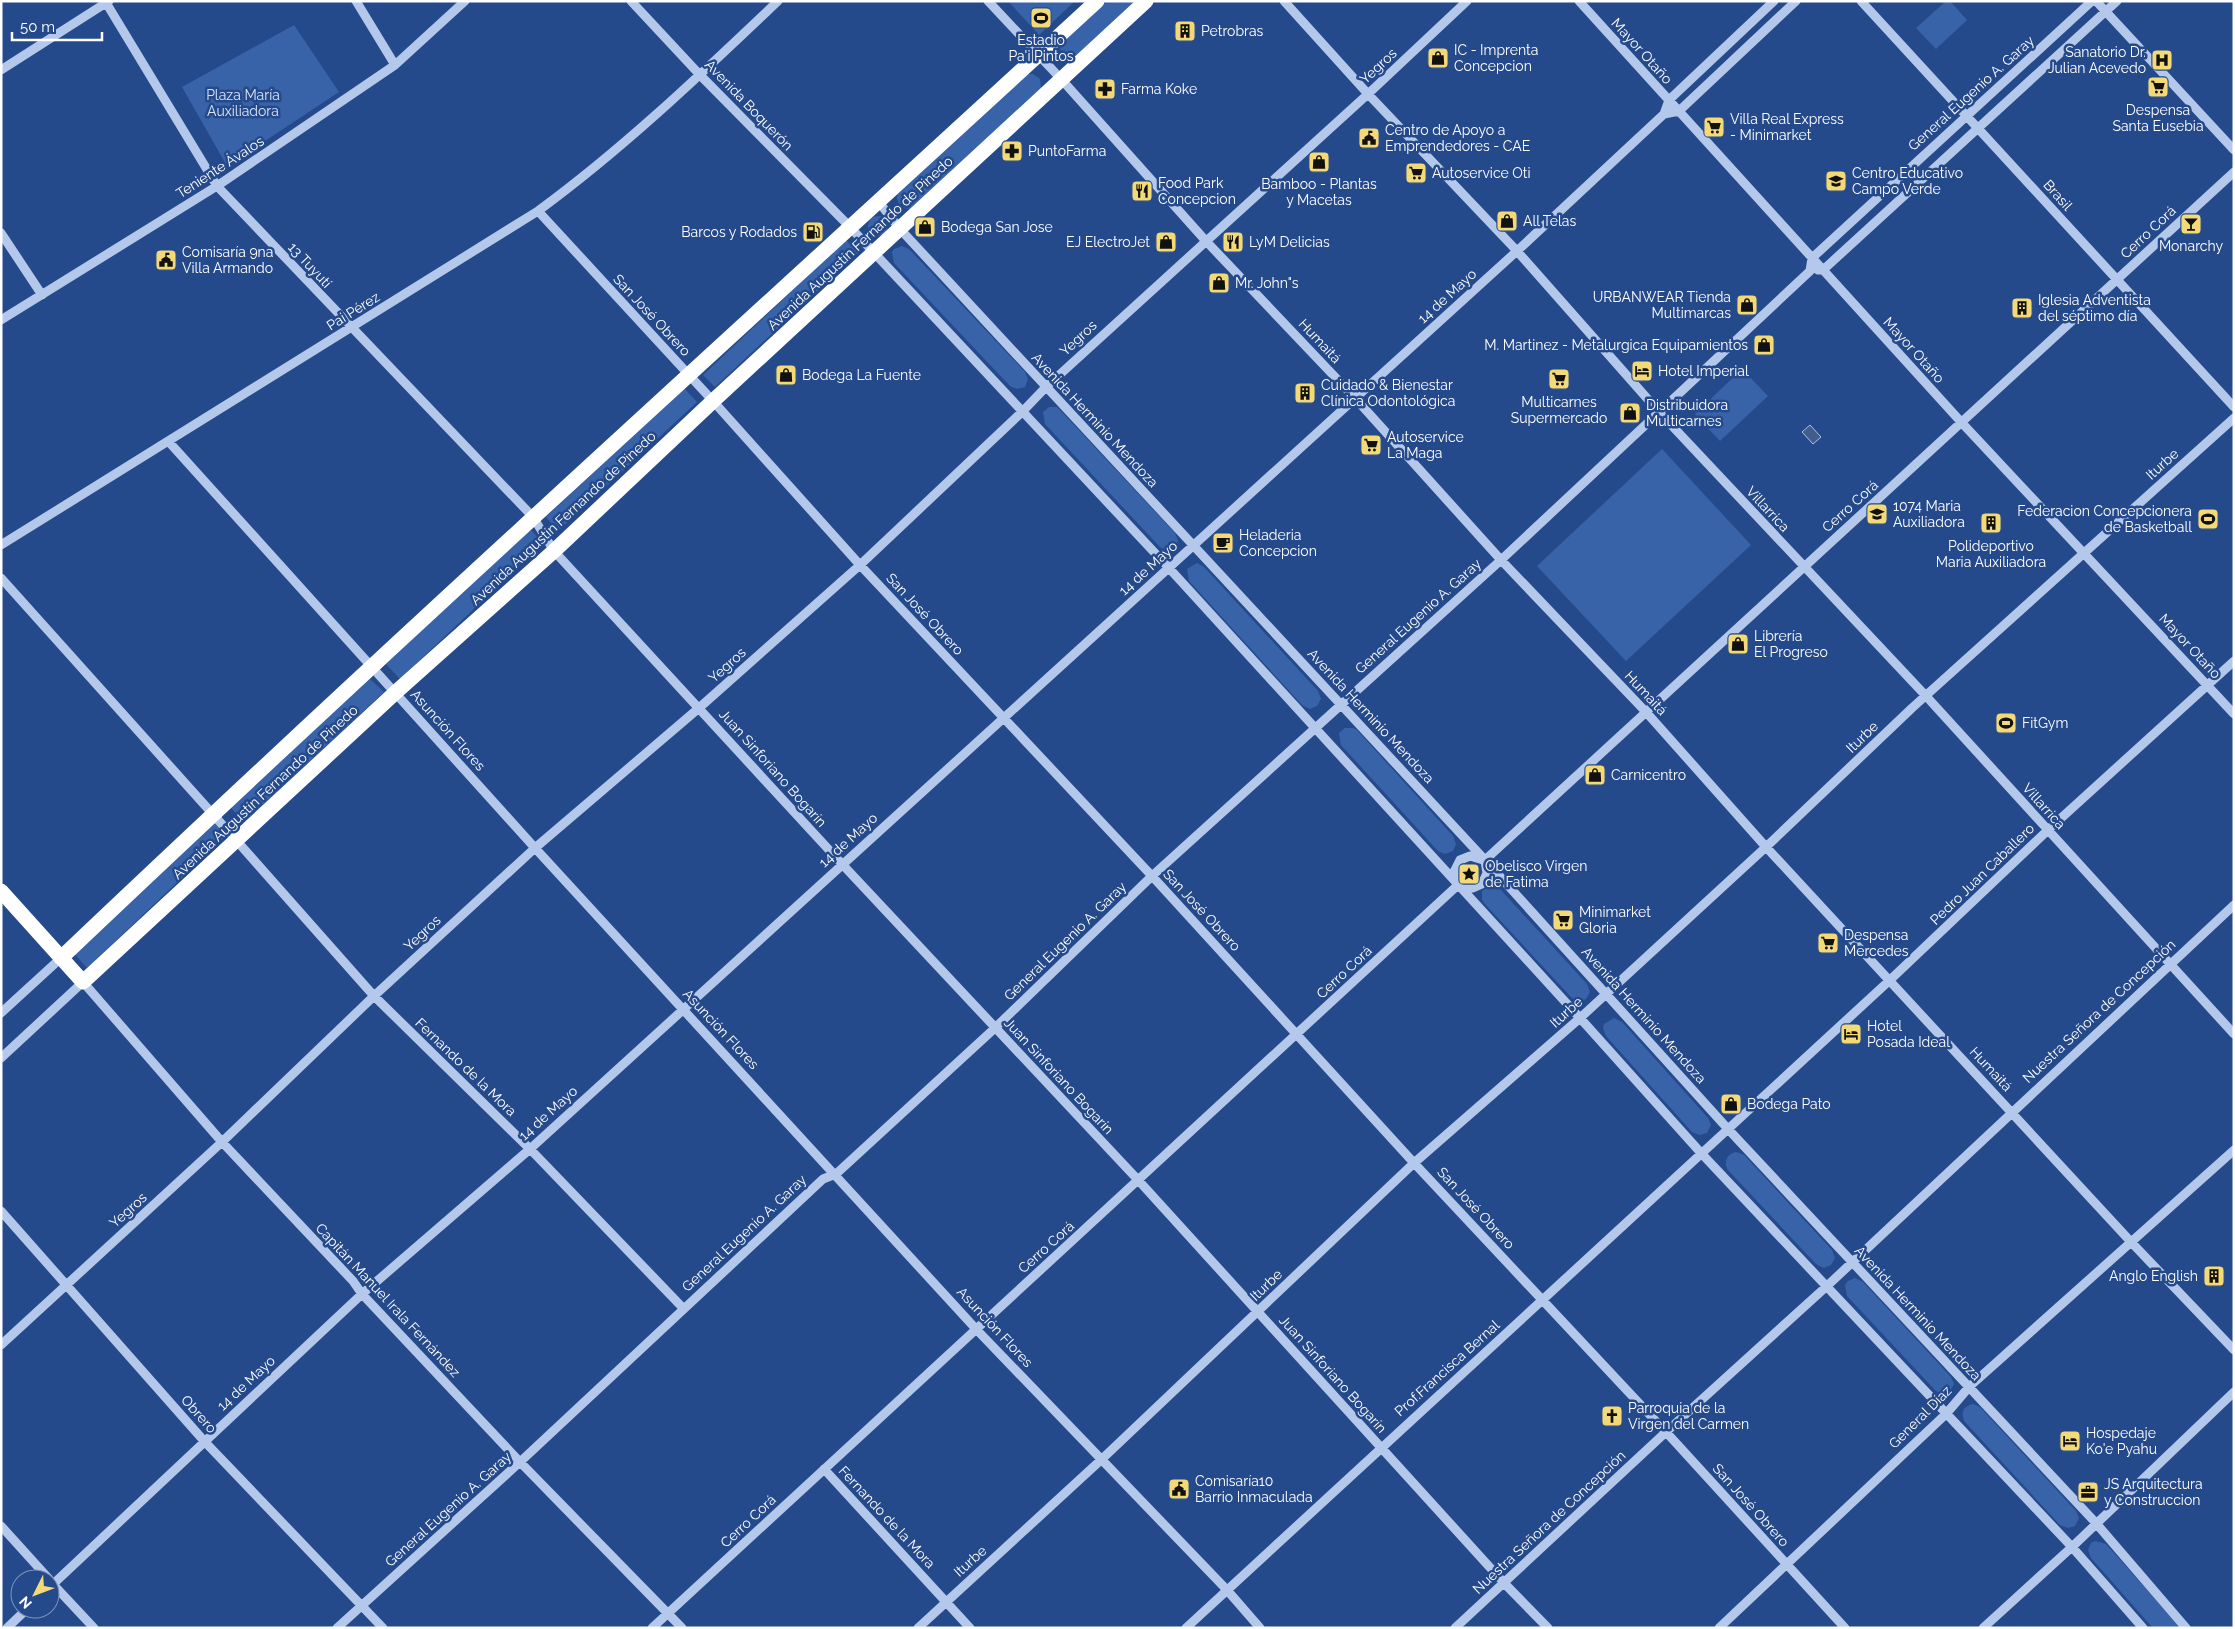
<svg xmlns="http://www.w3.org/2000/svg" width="2235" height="1629" viewBox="0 0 2235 1629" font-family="Raleway,sans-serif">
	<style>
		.green { fill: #3963a8 }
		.water { fill: #425c8b; stroke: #a7c2eb }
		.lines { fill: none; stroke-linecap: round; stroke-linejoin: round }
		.minor { stroke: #b3c8ea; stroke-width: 9 }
		.highway { stroke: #fff; stroke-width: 15 }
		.labels { text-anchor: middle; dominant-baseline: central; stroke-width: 5; stroke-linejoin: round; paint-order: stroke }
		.poi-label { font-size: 14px; fill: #fff; stroke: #254a8b; text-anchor: start }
		.street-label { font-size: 14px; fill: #fff; stroke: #254a8b }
		.park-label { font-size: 14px; fill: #d7e4f8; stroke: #254a8b }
	</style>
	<rect width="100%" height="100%" fill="#254a8b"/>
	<path class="green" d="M1008,1H1075L1039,35Z
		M1107,1H1135L1073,59C1064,58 1060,54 1060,45Z
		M1946,1H1950L1967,20L1936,49L1916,28Z
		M294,25L339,92L227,166L182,87Z
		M1028,74H1033L1040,79L1041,88L910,209C901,208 897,204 897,195Z
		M868 226a10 10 0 1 1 20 0a10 10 0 1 1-20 0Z
		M846,240L858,253L715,387L703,375Z
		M902,246L909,249L1025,372L1028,379L1025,387L1017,389L1010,386L894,263L892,252L894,249Z
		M1742,369L1768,396L1720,441L1695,414Z
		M684,388L697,402L558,531L546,517Z
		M1049,407H1057L1060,410L1175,533L1178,541L1175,548L1167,551L1160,547L1045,424L1043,412Z
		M1662,449L1751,545L1626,661L1537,566Z
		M529,528L543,543L400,679L386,664Z
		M1197,563L1204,567L1318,691L1321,699L1317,706L1310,709L1302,705L1189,581L1187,569Z
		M369,678L384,692L244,822L230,807Z
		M1345,728H1353L1357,730L1453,836L1456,844L1453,851L1445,854L1438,851L1341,745L1339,733Z
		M214,819L229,833L87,968L71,950Z
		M1492,885L1500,889L1587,984L1590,992L1586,999L1579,1002L1572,998L1484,903L1482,900V891Z
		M1614,1018L1622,1022L1708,1118L1711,1125L1707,1133L1700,1135L1692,1132L1606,1036L1603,1028L1604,1024Z
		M1736,1152L1744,1155L1832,1250L1835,1258L1831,1265L1824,1268L1816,1264L1728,1170C1723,1162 1727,1154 1736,1152Z
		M1855,1278L1863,1282L1951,1377L1954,1384L1950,1391L1943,1394L1936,1391L1847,1296L1845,1285L1848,1281Z
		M1973,1404L1980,1407L2076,1511L2079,1518L2075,1526L2068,1528L2060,1525L1965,1422C1960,1413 1963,1406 1973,1404Z
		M2095,1541L2106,1544L2181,1628H2153L2091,1558L2088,1550L2091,1543Z"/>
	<path class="water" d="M1810,425L1821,437L1813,444L1802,432Z"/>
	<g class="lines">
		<path class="minor" d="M105,1L217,186L533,517L554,551L842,864L1139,1181L1505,1584L1548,1628
			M356,1L395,65
			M631,1L700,75L850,227L1168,567L1580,1018L1701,1153L2072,1547L2143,1628
			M988,1L1062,80L1205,240L1355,398L1501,560L1646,712L1766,847L2132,1243L2234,1350
			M1284,1L1368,94L1517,251L1660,413L1926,696L2234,1034
			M1579,1L1962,423L2234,714
			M1861,1L2234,407
			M2096,1L2234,150
			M1,70L109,1
			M1664,114L1679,111L1796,1
			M878,201L900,229L1485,860L1728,1129L2095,1522L2186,1628
			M538,211L713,401L860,565L1152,876L1414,1163L1666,1432L1845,1628
			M1,233L42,295
			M1818,270H1823L2117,1
			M1,320L217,186L395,65L465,1
			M169,442L535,848L976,1329L1227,1590L1260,1628
			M1,545L538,211C624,148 701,74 778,1
			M1,578L236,840L374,996L530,1149L683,1308
			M1485,860L2234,172
			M1457,882L1454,872L1460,860L1470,856L1483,860
			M1459,885L1473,888L1482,884L1487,873L1485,861
			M1,1013L61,958
			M1,1058L83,982L222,1142L353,1281L362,1294L520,1462L682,1628
			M1,1211L205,1442L383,1628
			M1,1345L222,1142L374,996L535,848L699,708L860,565L1022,412L1046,387L1368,94L1467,1
			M824,1469L970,1628
			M1,1526L49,1579
			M50,1581L94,1628
			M50,1587L362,1294L530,1149L1517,251L1664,114L1669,100L1774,1
			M7,1628L27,1609
			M337,1628L520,1462L823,1179L836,1174L995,1028L1152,876L1501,560L1810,271L1812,258L2092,1
			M652,1628L1458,885
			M918,1628L1102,1459L1414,1163L1580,1018L1766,847L1912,708L2234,418
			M1186,1628L1890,980L2048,830L2234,661
			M1455,1628L1666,1432L1827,1286L2234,905
			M1719,1628L1946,1414L1969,1387L2234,1150
			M1983,1628L2072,1547L2234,1392"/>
		<path class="highway" d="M1,891L83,982L396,692L554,551L713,401L1146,1
			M61,958C402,634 751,319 1097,1"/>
	</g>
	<defs>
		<g id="stadium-square" transform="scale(1.125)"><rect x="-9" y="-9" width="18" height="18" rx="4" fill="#f4d977" stroke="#254a8b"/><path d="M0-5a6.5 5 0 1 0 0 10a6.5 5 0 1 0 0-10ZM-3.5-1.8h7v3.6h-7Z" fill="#111"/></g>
		<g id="building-square" transform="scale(1.125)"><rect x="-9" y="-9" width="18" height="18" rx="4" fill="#f4d977" stroke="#254a8b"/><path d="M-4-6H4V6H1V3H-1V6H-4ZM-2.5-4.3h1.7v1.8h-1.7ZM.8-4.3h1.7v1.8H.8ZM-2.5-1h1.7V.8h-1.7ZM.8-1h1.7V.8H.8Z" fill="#111"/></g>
		<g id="shop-square" transform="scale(1.125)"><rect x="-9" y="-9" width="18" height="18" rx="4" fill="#f4d977" stroke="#254a8b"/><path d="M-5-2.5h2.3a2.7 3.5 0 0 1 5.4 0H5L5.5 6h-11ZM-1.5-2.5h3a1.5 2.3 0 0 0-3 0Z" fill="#111"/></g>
		<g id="hospital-square" transform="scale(1.125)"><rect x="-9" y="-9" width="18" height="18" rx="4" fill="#f4d977" stroke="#254a8b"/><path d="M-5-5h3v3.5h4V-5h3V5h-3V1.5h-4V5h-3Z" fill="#111"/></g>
		<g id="supermarket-square" transform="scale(1.125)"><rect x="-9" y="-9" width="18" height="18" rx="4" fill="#f4d977" stroke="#254a8b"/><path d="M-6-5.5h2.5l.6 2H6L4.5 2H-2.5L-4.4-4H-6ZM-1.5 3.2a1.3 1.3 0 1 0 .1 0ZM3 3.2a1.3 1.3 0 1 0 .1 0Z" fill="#111"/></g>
		<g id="pharmacy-square" transform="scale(1.125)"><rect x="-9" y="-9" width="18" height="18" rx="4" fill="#f4d977" stroke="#254a8b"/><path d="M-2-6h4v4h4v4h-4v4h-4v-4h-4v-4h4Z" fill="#111"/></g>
		<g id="civic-square" transform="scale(1.125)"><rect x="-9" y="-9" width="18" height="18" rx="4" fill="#f4d977" stroke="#254a8b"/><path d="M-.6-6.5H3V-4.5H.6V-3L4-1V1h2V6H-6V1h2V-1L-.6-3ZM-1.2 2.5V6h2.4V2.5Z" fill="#111"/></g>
		<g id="school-square" transform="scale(1.125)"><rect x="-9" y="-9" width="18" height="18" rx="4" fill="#f4d977" stroke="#254a8b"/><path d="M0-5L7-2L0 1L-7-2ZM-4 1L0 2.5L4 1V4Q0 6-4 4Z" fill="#111"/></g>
		<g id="restaurant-square" transform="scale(1.125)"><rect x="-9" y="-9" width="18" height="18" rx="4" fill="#f4d977" stroke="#254a8b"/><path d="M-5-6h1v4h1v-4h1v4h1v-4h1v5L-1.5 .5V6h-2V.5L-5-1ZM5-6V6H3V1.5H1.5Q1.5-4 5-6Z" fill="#111"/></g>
		<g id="bar-square" transform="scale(1.125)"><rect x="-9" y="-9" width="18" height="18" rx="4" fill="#f4d977" stroke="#254a8b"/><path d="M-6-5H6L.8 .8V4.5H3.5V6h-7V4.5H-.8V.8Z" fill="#111"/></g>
		<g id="fuel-square" transform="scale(1.125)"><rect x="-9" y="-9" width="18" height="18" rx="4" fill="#f4d977" stroke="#254a8b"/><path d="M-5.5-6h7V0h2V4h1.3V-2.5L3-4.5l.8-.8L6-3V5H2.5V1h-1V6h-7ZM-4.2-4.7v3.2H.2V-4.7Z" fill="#111"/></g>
		<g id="hotel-square" transform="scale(1.125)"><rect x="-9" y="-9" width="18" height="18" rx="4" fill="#f4d977" stroke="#254a8b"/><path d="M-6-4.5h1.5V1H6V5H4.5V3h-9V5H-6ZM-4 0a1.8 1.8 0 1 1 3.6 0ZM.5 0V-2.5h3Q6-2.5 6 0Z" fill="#111"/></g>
		<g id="cafe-square" transform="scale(1.125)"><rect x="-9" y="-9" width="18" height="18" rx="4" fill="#f4d977" stroke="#254a8b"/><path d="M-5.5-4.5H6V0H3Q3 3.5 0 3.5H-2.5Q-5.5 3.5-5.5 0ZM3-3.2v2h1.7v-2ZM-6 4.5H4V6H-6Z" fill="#111"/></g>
		<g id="sight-square" transform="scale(1.125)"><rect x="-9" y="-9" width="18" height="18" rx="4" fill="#f4d977" stroke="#254a8b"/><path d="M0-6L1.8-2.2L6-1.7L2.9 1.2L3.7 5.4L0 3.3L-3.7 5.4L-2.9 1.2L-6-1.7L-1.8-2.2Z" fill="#111"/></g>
		<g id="church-square" transform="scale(1.125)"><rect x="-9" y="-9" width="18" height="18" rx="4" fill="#f4d977" stroke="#254a8b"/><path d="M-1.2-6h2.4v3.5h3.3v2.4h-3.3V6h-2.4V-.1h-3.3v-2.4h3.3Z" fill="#111"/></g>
		<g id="office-square" transform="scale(1.125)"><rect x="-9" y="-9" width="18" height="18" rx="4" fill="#f4d977" stroke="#254a8b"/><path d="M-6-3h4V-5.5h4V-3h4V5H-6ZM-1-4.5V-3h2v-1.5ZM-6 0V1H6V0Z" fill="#111"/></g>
	</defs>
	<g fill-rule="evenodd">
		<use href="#stadium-square" x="1041" y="18"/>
		<use href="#building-square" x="1185" y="31"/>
		<use href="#shop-square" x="1438" y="58"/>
		<use href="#hospital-square" x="2162" y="60"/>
		<use href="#supermarket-square" x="2158" y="87"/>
		<use href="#pharmacy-square" x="1105" y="89"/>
		<use href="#supermarket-square" x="1714" y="127"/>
		<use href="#civic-square" x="1369" y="138"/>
		<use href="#pharmacy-square" x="1012" y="151"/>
		<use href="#shop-square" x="1319" y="162"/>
		<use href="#supermarket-square" x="1416" y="173"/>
		<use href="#school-square" x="1836" y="181"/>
		<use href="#restaurant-square" x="1142" y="191"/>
		<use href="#shop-square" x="1507" y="221"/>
		<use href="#bar-square" x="2191" y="224"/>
		<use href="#shop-square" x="925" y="227"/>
		<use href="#fuel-square" x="813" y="232"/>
		<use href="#shop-square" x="1166" y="242"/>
		<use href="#restaurant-square" x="1233" y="242"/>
		<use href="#civic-square" x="166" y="260"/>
		<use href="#shop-square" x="1219" y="283"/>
		<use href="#shop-square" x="1747" y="305"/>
		<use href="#building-square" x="2022" y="308"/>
		<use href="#shop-square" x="1764" y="345"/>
		<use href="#hotel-square" x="1642" y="371"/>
		<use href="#shop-square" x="786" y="375"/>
		<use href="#supermarket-square" x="1559" y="379"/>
		<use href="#building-square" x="1305" y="393"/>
		<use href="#shop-square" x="1630" y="413"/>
		<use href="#supermarket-square" x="1371" y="445"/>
		<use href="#school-square" x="1877" y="514"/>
		<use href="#stadium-square" x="2208" y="519"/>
		<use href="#building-square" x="1991" y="523"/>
		<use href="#cafe-square" x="1223" y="543"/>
		<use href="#shop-square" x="1738" y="644"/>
		<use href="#stadium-square" x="2006" y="723"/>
		<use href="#shop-square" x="1595" y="775"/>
		<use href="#sight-square" x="1469" y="874"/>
		<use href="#supermarket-square" x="1563" y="920"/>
		<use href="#supermarket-square" x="1828" y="943"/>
		<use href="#hotel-square" x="1851" y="1034"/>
		<use href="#shop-square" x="1731" y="1104"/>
		<use href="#building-square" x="2214" y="1276"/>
		<use href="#church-square" x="1612" y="1416"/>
		<use href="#hotel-square" x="2070" y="1441"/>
		<use href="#civic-square" x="1179" y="1489"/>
		<use href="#office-square" x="2088" y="1492"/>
	</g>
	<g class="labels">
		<g class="poi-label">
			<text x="1201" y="31">Petrobras</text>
			<text x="1041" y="40" text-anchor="middle">Estadio<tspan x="1041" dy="16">Pa'i Pintos</tspan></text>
			<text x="1454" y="50">IC - Imprenta<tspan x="1454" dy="16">Concepcion</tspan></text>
			<text x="2146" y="52" text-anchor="end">Sanatorio Dr.<tspan x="2146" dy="16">Julian Acevedo</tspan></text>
			<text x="1121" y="89">Farma Koke</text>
			<text x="2158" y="110" text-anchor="middle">Despensa<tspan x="2158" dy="16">Santa Eusebia</tspan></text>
			<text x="1730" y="119">Villa Real Express<tspan x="1730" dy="16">- Minimarket</tspan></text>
			<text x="1385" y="130">Centro de Apoyo a<tspan x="1385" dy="16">Emprendedores - CAE</tspan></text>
			<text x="1028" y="151">PuntoFarma</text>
			<text x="1432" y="173">Autoservice Oti</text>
			<text x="1852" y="173">Centro Educativo<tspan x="1852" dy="16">Campo Verde</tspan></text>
			<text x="1158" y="183">Food Park<tspan x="1158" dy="16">Concepcion</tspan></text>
			<text x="1319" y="184" text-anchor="middle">Bamboo - Plantas<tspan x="1319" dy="16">y Macetas</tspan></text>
			<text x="1523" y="221">All Telas</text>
			<text x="941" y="227">Bodega San Jose</text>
			<text x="797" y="232" text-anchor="end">Barcos y Rodados</text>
			<text x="1150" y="242" text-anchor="end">EJ ElectroJet</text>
			<text x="1249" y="242">LyM Delicias</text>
			<text x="2191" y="246" text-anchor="middle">Monarchy</text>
			<text x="182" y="252">Comisaría 9na<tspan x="182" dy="16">Villa Armando</tspan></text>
			<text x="1235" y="283">Mr. John"s</text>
			<text x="1731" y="297" text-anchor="end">URBANWEAR Tienda<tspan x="1731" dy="16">Multimarcas</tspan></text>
			<text x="2038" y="300">Iglesia Adventista<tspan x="2038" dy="16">del séptimo día</tspan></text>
			<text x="1748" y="345" text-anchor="end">M. Martinez - Metalurgica Equipamientos</text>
			<text x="1658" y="371">Hotel Imperial</text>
			<text x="802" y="375">Bodega La Fuente</text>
			<text x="1321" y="385">Cuidado &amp; Bienestar<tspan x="1321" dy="16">Clínica Odontológica</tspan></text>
			<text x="1559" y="402" text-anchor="middle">Multicarnes<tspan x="1559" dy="16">Supermercado</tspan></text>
			<text x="1646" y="405">Distribuidora<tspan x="1646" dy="16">Multicarnes</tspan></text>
			<text x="1387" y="437">Autoservice<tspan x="1387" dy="16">La Maga</tspan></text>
			<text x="1893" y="506">1074 Maria<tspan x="1893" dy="16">Auxiliadora</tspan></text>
			<text x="2192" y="511" text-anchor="end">Federacion Concepcionera<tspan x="2192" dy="16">de Basketball</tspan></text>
			<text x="1239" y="535">Heladeria<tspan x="1239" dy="16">Concepcion</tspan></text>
			<text x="1991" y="546" text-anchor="middle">Polideportivo<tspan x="1991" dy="16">Maria Auxiliadora</tspan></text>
			<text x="1754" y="636">Librería<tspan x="1754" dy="16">El Progreso</tspan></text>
			<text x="2022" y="723">FitGym</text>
			<text x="1611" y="775">Carnicentro</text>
			<text x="1485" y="866">Obelisco Virgen<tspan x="1485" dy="16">de Fatima</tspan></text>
			<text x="1579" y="912">Minimarket<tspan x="1579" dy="16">Gloria</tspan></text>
			<text x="1844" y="935">Despensa<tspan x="1844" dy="16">Mercedes</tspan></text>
			<text x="1867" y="1026">Hotel<tspan x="1867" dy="16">Posada Ideal</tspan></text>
			<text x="1747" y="1104">Bodega Pato</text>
			<text x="2198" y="1276" text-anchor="end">Anglo English</text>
			<text x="1628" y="1408">Parroquia de la<tspan x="1628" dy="16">Virgen del Carmen</tspan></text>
			<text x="2086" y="1433">Hospedaje<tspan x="2086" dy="16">Ko'e Pyahu</tspan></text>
			<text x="1195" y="1481">Comisaría10<tspan x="1195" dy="16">Barrio Inmaculada</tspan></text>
			<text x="2104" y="1484">JS Arquitectura<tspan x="2104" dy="16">y Construccion</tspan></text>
		</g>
		<g class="street-label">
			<text transform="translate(1642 51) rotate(48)">Mayor Otaño</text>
			<text transform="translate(1378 66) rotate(-43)">Yegros</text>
			<text transform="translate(1971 93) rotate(-42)">General Eugenio A. Garay</text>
			<text transform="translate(749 105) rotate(46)">Avenida Boquerón</text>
			<text transform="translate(220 167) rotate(-33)">Teniente Ávalos</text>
			<text transform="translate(2058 195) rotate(48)">Brasil</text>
			<text transform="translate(2148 232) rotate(-43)">Cerro Corá</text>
			<text transform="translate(860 243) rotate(-43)">Avenida Augustín Fernando de Pinedo</text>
			<text transform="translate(310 265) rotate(47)">13 Tuyutí</text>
			<text transform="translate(1447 296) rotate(-42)">14 de Mayo</text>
			<text transform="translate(353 311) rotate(-32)">Pai Pérez</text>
			<text transform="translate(652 315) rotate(47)">San José Obrero</text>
			<text transform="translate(1078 338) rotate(-43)">Yegros</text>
			<text transform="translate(1320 341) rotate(47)">Humaitá</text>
			<text transform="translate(1914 350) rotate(48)">Mayor Otaño</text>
			<text transform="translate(1095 420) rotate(47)">Avenida Herminio Mendoza</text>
			<text transform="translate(2162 464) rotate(-42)">Iturbe</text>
			<text transform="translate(1850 506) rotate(-42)">Cerro Corá</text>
			<text transform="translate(1768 509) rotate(47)">Villarrica</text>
			<text transform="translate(563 518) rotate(-43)">Avenida Augustín Fernando de Pinedo</text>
			<text transform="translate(1148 568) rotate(-42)">14 de Mayo</text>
			<text transform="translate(925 614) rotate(47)">San José Obrero</text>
			<text transform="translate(1418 616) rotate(-42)">General Eugenio A. Garay</text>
			<text transform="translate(2190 646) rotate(47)">Mayor Otaño</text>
			<text transform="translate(727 665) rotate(-42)">Yegros</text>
			<text transform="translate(1646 693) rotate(47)">Humaitá</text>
			<text transform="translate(1371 716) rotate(47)">Avenida Herminio Mendoza</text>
			<text transform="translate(448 730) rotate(48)">Asunción Flores</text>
			<text transform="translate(1862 737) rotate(-44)">Iturbe</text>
			<text transform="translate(773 768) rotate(48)">Juan Sinforiano Bogarín</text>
			<text transform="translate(265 792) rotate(-43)">Avenida Augustín Fernando de Pinedo</text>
			<text transform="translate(2044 806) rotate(48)">Villarrica</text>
			<text transform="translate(848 840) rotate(-42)">14 de Mayo</text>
			<text transform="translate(1982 874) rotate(-44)">Pedro Juan Caballero</text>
			<text transform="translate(1202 910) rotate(47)">San José Obrero</text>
			<text transform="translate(422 933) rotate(-43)">Yegros</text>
			<text transform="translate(1065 941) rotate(-44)">General Eugenio A. Garay</text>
			<text transform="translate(1344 972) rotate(-43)">Cerro Corá</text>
			<text transform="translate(2099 1011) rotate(-43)">Nuestra Señora de Concepción</text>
			<text transform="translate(1566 1012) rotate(-42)">Iturbe</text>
			<text transform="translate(1644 1015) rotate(48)">Avenida Herminio Mendoza</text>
			<text transform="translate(721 1029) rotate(47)">Asunción Flores</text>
			<text transform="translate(466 1067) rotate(44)">Fernando de la Mora</text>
			<text transform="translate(1991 1069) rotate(47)">Humaitá</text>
			<text transform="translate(1059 1076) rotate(47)">Juan Sinforiano Bogarín</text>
			<text transform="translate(548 1113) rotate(-42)">14 de Mayo</text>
			<text transform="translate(1476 1208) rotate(47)">San José Obrero</text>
			<text transform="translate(128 1210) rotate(-42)">Yegros</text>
			<text transform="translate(744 1233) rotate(-43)">General Eugenio A. Garay</text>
			<text transform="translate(1046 1247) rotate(-42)">Cerro Corá</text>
			<text transform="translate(1266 1285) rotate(-44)">Iturbe</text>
			<text transform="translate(388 1300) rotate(47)">Capitán Manuel Irala Fernández</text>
			<text transform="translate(1918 1313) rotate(47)">Avenida Herminio Mendoza</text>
			<text transform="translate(995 1327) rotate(47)">Asunción Flores</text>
			<text transform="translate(1447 1368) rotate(-42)">Prof.Francisca Bernal</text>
			<text transform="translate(1333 1374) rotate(48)">Juan Sinforiano Bogarín</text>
			<text transform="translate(246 1383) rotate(-43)">14 de Mayo</text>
			<text transform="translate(199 1414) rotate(48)">Obrero</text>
			<text transform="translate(1920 1417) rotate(-45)">General Díaz</text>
			<text transform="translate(1751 1505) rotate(48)">San José Obrero</text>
			<text transform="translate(448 1509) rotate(-42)">General Eugenio A. Garay</text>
			<text transform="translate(887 1517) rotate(47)">Fernando de la Mora</text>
			<text transform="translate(748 1521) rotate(-43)">Cerro Corá</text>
			<text transform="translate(1549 1522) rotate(-43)">Nuestra Señora de Concepción</text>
			<text transform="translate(970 1561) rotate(-42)">Iturbe</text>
		</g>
		<g class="park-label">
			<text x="243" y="95">Plaza María<tspan x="243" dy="16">Auxiliadora</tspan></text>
		</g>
	</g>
	<rect width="2235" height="1629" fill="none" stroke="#ffffff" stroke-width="5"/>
	<g transform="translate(35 1594) rotate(228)"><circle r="24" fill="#254a8b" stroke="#7c92b9"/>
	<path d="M0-4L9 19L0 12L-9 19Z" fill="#f4d977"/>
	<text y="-8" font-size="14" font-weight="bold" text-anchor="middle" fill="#ffffff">N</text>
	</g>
	<path d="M12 32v8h90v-8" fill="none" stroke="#ffffff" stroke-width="2.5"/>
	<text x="20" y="32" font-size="15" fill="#ffffff" stroke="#254a8b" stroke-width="4" paint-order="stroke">50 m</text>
</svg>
